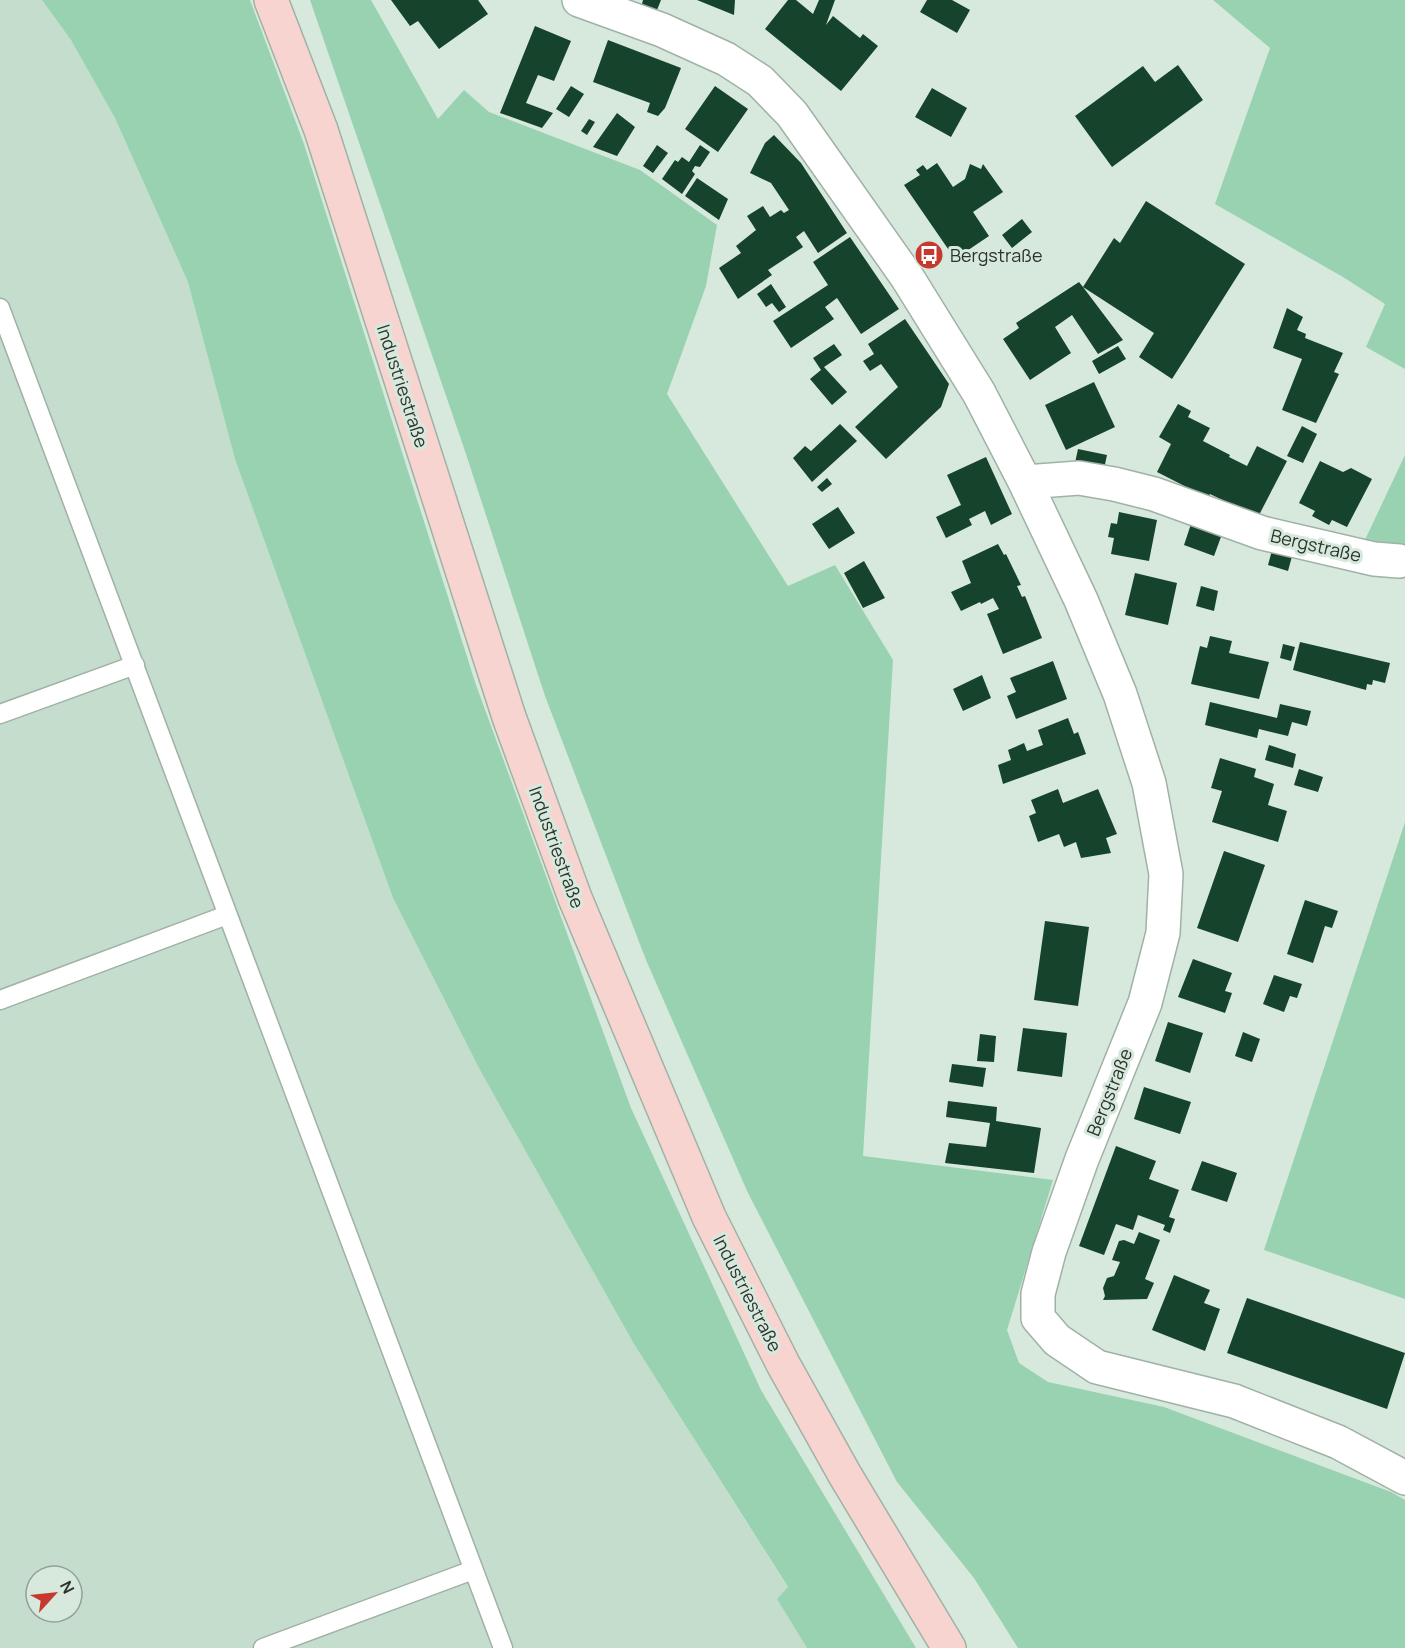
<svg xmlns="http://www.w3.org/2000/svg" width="1405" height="1648" viewBox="0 0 1405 1648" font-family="Manrope,sans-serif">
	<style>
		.built { fill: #c4ddcd; fill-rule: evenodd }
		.green { fill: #98d2b0 }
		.building { fill: #15432c }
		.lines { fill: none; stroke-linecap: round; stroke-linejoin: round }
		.service-casing { stroke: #a0b1a6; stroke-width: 21 }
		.minor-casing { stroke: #a0b1a6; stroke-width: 36 }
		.secondary-casing { stroke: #a0b1a6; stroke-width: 36 }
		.service { stroke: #fff; stroke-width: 18 }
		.minor { stroke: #fff; stroke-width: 33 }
		.secondary { stroke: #f8d4d0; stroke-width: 33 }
		.labels { text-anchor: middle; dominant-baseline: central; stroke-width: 6; stroke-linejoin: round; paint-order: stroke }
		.poi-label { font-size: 18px; fill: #2d342f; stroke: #d7e9dd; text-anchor: start }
		.street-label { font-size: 18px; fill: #2d342f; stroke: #d7e9dd }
	</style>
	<rect width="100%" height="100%" fill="#d7e9dd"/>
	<path class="built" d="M0,0H42L71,40L115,118L188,282L235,459L393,898L480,1070L634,1344L788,1588L778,1600L807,1648H0ZM36,1576H72V1612H36Z"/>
	<path class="green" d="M42,0H250L304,144L476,685L631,1108L761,1390L916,1648H807L777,1599L788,1587L634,1344L480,1070L393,898L235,459L188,282L115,118L71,40Z
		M310,0H371L438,119L464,90L489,112L640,170L717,225L706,286L667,394L788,586L835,565L893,660L863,1156L1053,1180L1007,1330L1019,1363L1048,1382L1164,1407L1391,1492L1405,1500V1648H1018L974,1578L897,1482L748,1193L646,960L545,696L465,451Z
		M1213,0H1405V369L1366,347L1385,304L1343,277L1215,204L1270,48Z
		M1405,455V549L1364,542Z
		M1405,822V1299L1264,1250Z"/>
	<path class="building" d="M391,0H478L488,14L439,49L418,21L410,26Z
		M643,0H661L657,10L642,4Z
		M697,0H735L734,15Z
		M788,0H796L813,14L819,0H835L826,25L833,16L860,38L863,34L878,46L841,91L765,29Z
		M927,0H952L970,10L957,33L920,12Z
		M535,26L571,41L554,81L538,75L526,103L553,113L542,128L500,113Z
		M608,40L681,68L665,108L658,116L647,112L650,103L593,82Z
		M1178,65L1203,100L1112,167L1075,116L1143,66L1155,82Z
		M571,86L584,94L569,117L556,109Z
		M715,86L748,109L718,152L685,129Z
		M932,88L967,108L951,137L915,117Z
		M617,113L635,127L617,156L593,147Z
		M589,119L595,122L587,135L581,131Z
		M774,135L801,163L847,233L818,253L804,231L796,237L803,247L768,270L772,275L738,299L719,268L741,253L736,246L756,230L747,216L763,206L770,217L781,210L784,213L789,210L771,183L750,173L765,143Z
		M657,145L668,153L653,173L643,166Z
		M700,145L710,152L700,167L695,166L692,171L695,174L682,194L662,179L675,160L678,162L682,157L689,162Z
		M937,163L953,187L965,179L970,164L981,169L983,164L1003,192L973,212L989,236L955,259L904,185L920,175L916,170L923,165L927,170Z
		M697,178L728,199L719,220L685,196Z
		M1146,201L1245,264L1188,354L1172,379L1139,357L1154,333L1083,287L1123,340L1098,354L1072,315L1055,327L1071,353L1030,380L1003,339L1019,328L1016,323L1079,282L1083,287L1114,238L1120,243Z
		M1022,219L1032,232L1012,248L1002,235Z
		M850,237L899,309L861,334L837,298L825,307L834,319L791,348L773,321L828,285L813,262Z
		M771,284L786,307L779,312L772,303L766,307L757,294Z
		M1287,308L1303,317L1297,330L1306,334L1305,338L1343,353L1334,372L1339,374L1316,423L1282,410L1302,359L1273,348Z
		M905,319L949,384L941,407L886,459L855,427L898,387L881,364L870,371L863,361L874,354L868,344Z
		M834,344L842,355L824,367L847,392L832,405L810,379L821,370L813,358Z
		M1118,346L1126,359L1099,374L1092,361Z
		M1094,382L1115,427L1066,450L1045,405Z
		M1178,404L1191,411L1188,417L1210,428L1203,441L1230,455L1229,457L1247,466L1257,446L1287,461L1258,517L1210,494L1208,498L1157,472L1171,444L1159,437Z
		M840,424L857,441L812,482L793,458L805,446L811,451Z
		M1302,426L1317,434L1303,463L1287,456Z
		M1078,449L1107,455L1104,469L1075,463Z
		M986,457L1012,514L991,525L985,511L969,519L972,525L946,538L936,517L961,505L947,475Z
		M1320,461L1343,472L1351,468L1372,479L1347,527L1332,520L1329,525L1312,516L1315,511L1299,503Z
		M827,478L832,484L822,492L817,487Z
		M838,507L855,533L829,549L812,524Z
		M1119,512L1157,520L1149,561L1111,554L1114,538L1108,537L1111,523L1117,524Z
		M1194,515L1225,526L1214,556L1184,545Z
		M1274,543L1294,549L1288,571L1268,565Z
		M998,544L1004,555L1006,554L1021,585L1017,586L1022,597L1025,596L1042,638L1003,654L987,614L999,609L993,598L981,604L980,602L961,611L951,592L971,583L962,561Z
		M864,561L885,598L863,608L844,573Z
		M1135,573L1177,583L1168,625L1125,615Z
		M1201,586L1218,591L1214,611L1196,606Z
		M1210,636L1232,641L1229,653L1269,662L1259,699L1191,684L1200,646L1207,648Z
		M1300,642L1390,663L1385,683L1373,680L1372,685L1367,684L1366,690L1293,670Z
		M1283,644L1295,647L1291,661L1280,658Z
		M1053,661L1067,699L1016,719L1007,696L1016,692L1010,678Z
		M982,675L991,698L963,711L953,689Z
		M1210,702L1277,718L1280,704L1311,711L1307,726L1292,722L1288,736L1259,729L1257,738L1205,725Z
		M1068,718L1074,734L1078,732L1086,754L1003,784L998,765L1011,760L1008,750L1024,743L1027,751L1043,745L1038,730Z
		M1269,745L1296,754L1293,768L1265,760Z
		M1220,758L1256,769L1254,777L1274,784L1268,805L1287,811L1278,842L1212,822L1222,791L1211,788Z
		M1299,769L1323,777L1318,792L1294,785Z
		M1058,789L1063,803L1098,789L1117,834L1106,838L1111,853L1081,858L1076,842L1064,847L1059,834L1038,842L1029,816L1036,813L1031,800Z
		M1224,851L1265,865L1238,942L1197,928Z
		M1305,900L1338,911L1332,928L1325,926L1313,963L1287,954Z
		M1045,921L1089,927L1078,1006L1034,1000Z
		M1193,959L1232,973L1225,991L1232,993L1225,1013L1178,997Z
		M1274,975L1302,984L1297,998L1290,996L1284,1012L1263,1004Z
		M1168,1022L1203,1033L1190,1073L1155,1061Z
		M1023,1028L1067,1033L1062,1077L1017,1071Z
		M1243,1032L1260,1039L1252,1062L1235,1056Z
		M980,1034L996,1036L994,1062L977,1061Z
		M952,1064L986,1068L983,1087L949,1082Z
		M1144,1087L1191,1102L1180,1134L1134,1119Z
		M948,1101L997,1107L996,1121L1041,1128L1034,1173L945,1163L949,1143L986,1147L990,1123L946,1117Z
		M1116,1146L1156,1161L1149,1179L1179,1190L1169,1217L1175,1219L1170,1233L1163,1230L1165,1225L1138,1215L1133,1230L1116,1224L1104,1255L1079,1246Z
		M1202,1161L1237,1173L1227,1202L1191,1190Z
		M1139,1232L1160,1240L1145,1279L1154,1283L1147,1299L1103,1300L1105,1296L1103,1288L1107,1278L1114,1276L1120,1262L1112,1260L1119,1241L1124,1240L1134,1244Z
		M1174,1275L1210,1290L1204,1303L1220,1309L1205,1351L1152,1330Z
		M1247,1298L1405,1353L1387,1409L1227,1353Z"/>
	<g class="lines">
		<g class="service-casing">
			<path id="service" d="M0,308L503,1648
				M0,714L135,665
				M0,1000L227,915
				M263,1648L473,1570"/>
		</g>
		<g class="minor-casing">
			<path id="minor" d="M579,0L662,30L726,59L760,81L792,114L907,277L979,393L1025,482L1081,600L1120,694L1149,783L1166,874L1163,933L1145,1003L1082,1159L1049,1252L1038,1294V1318L1057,1340L1097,1367L1234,1401L1338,1442L1405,1478
				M1025,482L1079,478L1114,484L1154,494L1262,533L1374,559L1399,561"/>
		</g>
		<g class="secondary-casing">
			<path id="secondary" d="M271,0L321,130L509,717L575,898L709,1217L783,1364L845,1475L949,1648"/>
		</g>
		<use href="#service" class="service"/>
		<use href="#minor" class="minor"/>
		<use href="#secondary" class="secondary"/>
	</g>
	<defs>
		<g id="bus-disc" transform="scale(1.5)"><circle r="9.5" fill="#c6392f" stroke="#d7e9dd"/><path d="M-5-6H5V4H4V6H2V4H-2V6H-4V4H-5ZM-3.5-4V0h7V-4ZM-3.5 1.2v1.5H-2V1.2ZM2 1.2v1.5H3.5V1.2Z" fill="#fff"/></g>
	</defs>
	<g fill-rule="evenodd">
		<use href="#bus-disc" x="929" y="255"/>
	</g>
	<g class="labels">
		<g class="poi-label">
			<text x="950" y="255">Bergstraße</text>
		</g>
		<g class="street-label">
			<text transform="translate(403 386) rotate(72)">Industriestraße</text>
			<text transform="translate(1316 545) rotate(13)">Bergstraße</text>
			<text transform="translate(557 847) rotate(70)">Industriestraße</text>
			<text transform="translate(1109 1092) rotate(-68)">Bergstraße</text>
			<text transform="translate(748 1293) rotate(63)">Industriestraße</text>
		</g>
	</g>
	<g transform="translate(54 1594) rotate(63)"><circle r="28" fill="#d7e9dd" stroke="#93a197" stroke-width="1.5"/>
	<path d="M0-4.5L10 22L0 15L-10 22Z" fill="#c6392f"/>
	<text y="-9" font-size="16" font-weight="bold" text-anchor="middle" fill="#2d342f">N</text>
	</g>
</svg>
